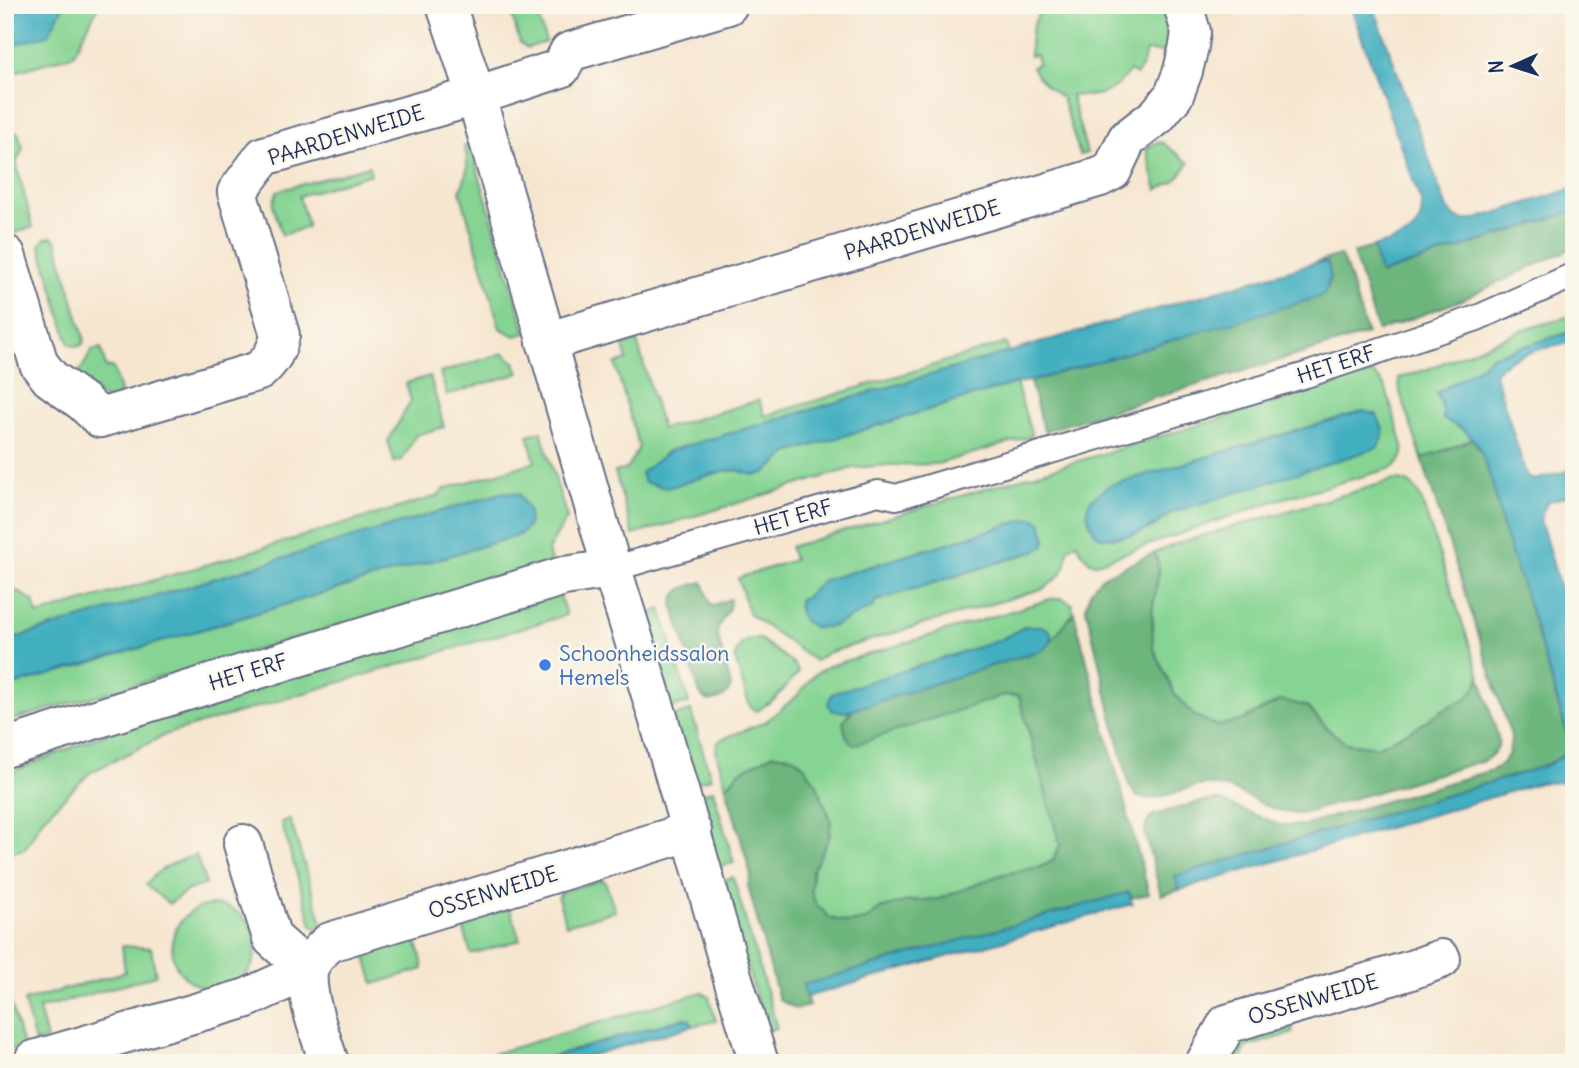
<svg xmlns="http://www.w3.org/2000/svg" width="1579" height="1068" viewBox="0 0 1579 1068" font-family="Delius,sans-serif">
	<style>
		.green { fill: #86d493; stroke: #508278; stroke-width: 2; fill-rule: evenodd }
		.forest { fill: #6cb67d; stroke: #44726e; stroke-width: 2 }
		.water { fill: #43afc1; stroke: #2f6f90; stroke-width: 2 }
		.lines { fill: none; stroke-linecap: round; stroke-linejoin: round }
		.lane-casing { stroke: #686f86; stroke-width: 28 }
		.street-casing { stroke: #686f86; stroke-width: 42 }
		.lane { stroke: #fff; stroke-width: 24 }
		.street { stroke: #fff; stroke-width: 38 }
		.shop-dot { fill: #3f7fe0; stroke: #fbf7ec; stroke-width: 2.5 }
		.labels { text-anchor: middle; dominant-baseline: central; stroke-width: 5; stroke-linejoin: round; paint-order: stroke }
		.street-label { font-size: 21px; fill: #1b2f5e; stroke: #fbf7ec }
		.shop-label { font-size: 21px; fill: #366cbe; stroke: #fbf7ec; text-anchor: start }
	</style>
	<rect width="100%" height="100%" fill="#fbf7ec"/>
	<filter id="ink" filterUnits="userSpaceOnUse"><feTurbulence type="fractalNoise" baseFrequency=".0143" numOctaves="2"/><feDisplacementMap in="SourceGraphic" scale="14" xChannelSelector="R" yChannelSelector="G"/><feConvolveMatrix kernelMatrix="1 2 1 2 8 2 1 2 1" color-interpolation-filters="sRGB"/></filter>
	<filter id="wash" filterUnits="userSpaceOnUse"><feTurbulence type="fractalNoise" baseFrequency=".00686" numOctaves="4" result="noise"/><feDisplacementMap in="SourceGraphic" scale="28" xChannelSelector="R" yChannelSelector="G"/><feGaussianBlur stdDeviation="1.57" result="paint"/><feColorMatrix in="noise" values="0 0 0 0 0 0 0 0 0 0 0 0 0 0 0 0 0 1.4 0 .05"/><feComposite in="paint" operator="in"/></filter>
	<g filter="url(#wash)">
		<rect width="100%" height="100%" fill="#f6e6d0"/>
		<path class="green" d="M64,5H99L73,55L5,75V47L47,35Z
			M509,5H535L546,42L527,48L520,43Z
			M1035,5H1044L1046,12L1052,5H1165L1170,12L1173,53L1146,51L1143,63L1137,75L1130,71C1113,94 1098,98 1071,95L1087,153L1080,155L1062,98L1048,87L1039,78L1032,67L1038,64L1036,55L1030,56C1030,40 1030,29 1038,15Z
			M11,129L18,133L23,148L16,163L33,227L5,236V130Z
			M1157,142L1163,143L1189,163L1175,181L1157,190L1146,149Z
			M470,144L526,333L515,336L500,328L460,191C467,176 470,162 464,146Z
			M369,166L371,174L299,196L308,227L282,235L273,205L277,191Z
			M52,237L56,240L84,338L83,344L77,347L69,344L40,245L45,238Z
			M1574,315V331L1492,356L1476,369L1437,393L1443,410V419L1464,430L1473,439L1422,459L1400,392L1399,378L1425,370L1523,330Z
			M637,341L662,429L759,400L765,416L1006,343L1009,352L669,451L641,473L644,482L666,488L723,471L736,470L754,475L765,473L788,453L1016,383L1032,436L937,464L886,465L853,468L633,535L615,472L627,469L639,447L615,364L627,360L623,345Z
			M101,348L106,368L113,367L120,392L118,396L105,400L77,377L92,350Z
			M503,353L515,362L519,373L447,395L440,373Z
			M1373,373L1385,386L1403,446C1405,456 1400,462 1392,468L1274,501L1097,563L1090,562L1081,551L1077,543L1068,549C1067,570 1062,575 1045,588L827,653L815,661L749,614L738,578L794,560L790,547ZM1088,513H1171C1166,518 1160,523 1154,527C1142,533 1106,544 1096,534C1091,529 1090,520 1088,513ZM1027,519H1036L1040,521C1046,539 1050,539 1035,551L876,601L834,626L814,628L800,605L822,581Z
			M430,376L444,427L416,435L402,460L394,462L388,441L411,401L406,383Z
			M541,431L567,518L548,550L551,562L324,630L5,722V688L519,535L505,492L5,641V594L17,591L33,601L37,615L438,496L444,489L535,462L528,435Z
			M1394,480C1409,480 1412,484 1420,496L1480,676L1478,685L1467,698L1444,709L1416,728L1377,747L1346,743L1329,730L1306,706L1261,710L1243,720L1217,726L1193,715L1175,695L1153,647L1152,612L1159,571L1157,559L1154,553L1178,543Z
			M560,595L566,615L167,734L91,772L44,817L25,849L5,854V775L116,729Z
			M1062,598L1072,604L1074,613L1050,643L1051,638L1015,632L1000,640L845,712L854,709L848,714L1005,695L1019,696L1060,845L1053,861L1040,867L1000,875L939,899L908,901L881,909L866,920L849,923L830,918L815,903L811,890L812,871L829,838L831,820L816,783L804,766L740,771L726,787L716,752L717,744L720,740L765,722L798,695L814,675L829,666L1051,599Z
			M661,609L689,703L671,708L643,616Z
			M749,639H760L793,663L797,668L798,673L776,698L757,711L751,708L749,704L735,659C736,649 740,644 749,639Z
			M691,711L711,778L693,783L673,716Z
			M713,790L734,863L717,867L697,795Z
			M290,819L323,926L316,929L312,925L281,822Z
			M196,855L206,884L188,890L169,904L146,885C158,868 176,861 196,855Z
			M733,877L777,1028L767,1031L720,881Z
			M601,880L605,881L615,911L566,925L558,898L561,892Z
			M172 947a42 42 0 1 1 84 0a42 42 0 1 1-84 0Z
			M505,909H510L520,940L471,954L463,927L464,922L466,920Z
			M409,937C420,941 421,958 423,969L374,984L365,954L367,950Z
			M122,946L151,948L156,975L39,1009L47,1039L35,1043L24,1001L125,972Z
			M5,968L10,1000L23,1046L13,1049L5,1048Z
			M702,992L709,997L716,1021L692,1026L690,1020L684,1018L531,1063H462Z
			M1289,1020L1293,1033L1247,1047L1238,1063H1224L1240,1035Z"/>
		<path class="forest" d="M1574,211V247L1459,301L1378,331L1353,253L1373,247L1381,274Z
			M1340,255L1347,269L1367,334L1044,431L1030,382L1329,285L1330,273L1328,263L1317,262Z
			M1473,439L1482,454L1493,485L1503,529L1525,593L1570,745C1564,760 1544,765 1529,771L1176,876L1179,890L1161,895L1145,834L1146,825L1151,816L1199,802L1218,800L1280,825H1304L1492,770C1507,762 1511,753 1511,736L1422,459Z
			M1154,553L1157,559L1159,571L1152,612L1153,647L1175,695L1193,715L1217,726L1243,720L1281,700L1306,706L1329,730L1346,743L1377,747L1416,728L1444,709L1467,698L1477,685L1480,676L1498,737C1500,749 1495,754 1485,760L1301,814C1268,814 1243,788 1212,785C1186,783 1161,805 1136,796L1129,785L1086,609C1087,595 1092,585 1104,576Z
			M703,582L711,606L730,599C731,615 719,618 717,633L731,686C727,699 709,707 700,694L673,606C672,588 689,586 703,582Z
			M1074,613L1149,894L1131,898L1129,893L803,985L809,1006L797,1009L779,1000L748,886L751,875L726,787L740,771L773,754L793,756L804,766L816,783L831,820L829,838L812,871L811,890L815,903L830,918L849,923L866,920L880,909L908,901L939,899L1000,875L1040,867L1053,861L1060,845L1019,696L1005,695L854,745C845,738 845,732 843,722L854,709L1044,649Z"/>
		<path class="water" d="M5,5H64L48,35L5,47Z
			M1350,5H1373L1446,206C1456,221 1462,222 1479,218L1574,188V211L1380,274L1373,247C1398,239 1422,238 1422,205Z
			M1317,262L1328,263C1331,277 1330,284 1323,296L1035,380L1012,384L788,453L765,473L754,475L736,470L723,471L667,488L644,482L641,473L669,451Z
			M1574,331V341C1554,346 1503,355 1495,374L1527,477L1534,480L1574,469V494L1547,502L1540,519L1574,636V788L1564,782L1539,783L1179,890L1175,876L1529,771L1549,764L1566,754L1570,745L1569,739L1525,593L1503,529L1493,485L1482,454L1478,445L1464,430L1443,419V410L1437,393L1476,369L1492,356Z
			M1363,411L1376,414C1383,428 1388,434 1377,448L1171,513C1146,533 1133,536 1102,538C1095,534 1094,532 1091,525C1081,502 1091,498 1111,485Z
			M505,492L519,494L529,512L528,527L519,535L5,688V641Z
			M1027,519H1036L1041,522L1046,540L1043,547L1035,551L876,601L873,607L834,626L814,628L802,619L798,606L800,605L799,600L807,597V595L822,581Z
			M1026,626C1036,626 1044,624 1051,632L1050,643L1044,649L845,712L833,711L828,704L830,698L833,693L1000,640Z
			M1129,892L1132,904L806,997L803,985Z
			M684,1018L690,1020L692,1026L565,1063H531Z"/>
	</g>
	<g filter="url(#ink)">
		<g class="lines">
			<g class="lane-casing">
				<path id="lane" d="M612,569L878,493L896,497L1306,375L1477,318L1574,275"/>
			</g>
			<g class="street-casing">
				<path id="street" d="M446,5L476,96L612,569L658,717L733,979L759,1063
					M6,255L39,364L50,378L83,402L100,418L259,371C271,360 277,351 280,335L237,192L264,156L476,96L561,68L569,52L728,5
					M546,342L1100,177L1112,171L1127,139L1157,116L1174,95L1183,71L1189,46L1191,32L1183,5
					M5,748L131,708L564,576L612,569
					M243,844L272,938L308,970
					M34,1060L247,998L308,970
					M329,1063C322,1039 305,997 308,972C310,960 321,950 330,942L692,831
					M1205,1063L1227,1024L1408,971L1441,959"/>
			</g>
			<use href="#lane" class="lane"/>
			<use href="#street" class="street"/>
		</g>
	</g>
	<circle class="shop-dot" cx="545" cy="665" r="7"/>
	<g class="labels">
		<g class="street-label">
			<text transform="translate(346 135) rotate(-17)">PAARDENWEIDE</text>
			<text transform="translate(922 230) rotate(-17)">PAARDENWEIDE</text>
			<text transform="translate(1336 364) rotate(-18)">HET ERF</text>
			<text transform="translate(793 517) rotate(-16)">HET ERF</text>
			<text transform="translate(248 672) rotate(-17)">HET ERF</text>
			<text transform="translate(493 892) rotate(-17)">OSSENWEIDE</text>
			<text transform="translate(1313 999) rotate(-16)">OSSENWEIDE</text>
		</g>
		<g class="shop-label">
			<text x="559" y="653">Schoonheidssalon<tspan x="559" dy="24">Hemels</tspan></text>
		</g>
	</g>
	<rect width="1579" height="1068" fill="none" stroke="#fbf7ec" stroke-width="28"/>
	<g transform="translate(1513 66) rotate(267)" stroke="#fbf7ec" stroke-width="5" paint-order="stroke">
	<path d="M0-5L12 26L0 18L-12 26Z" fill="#1b2f5e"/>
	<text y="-10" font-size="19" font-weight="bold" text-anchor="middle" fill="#1b2f5e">N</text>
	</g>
</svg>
